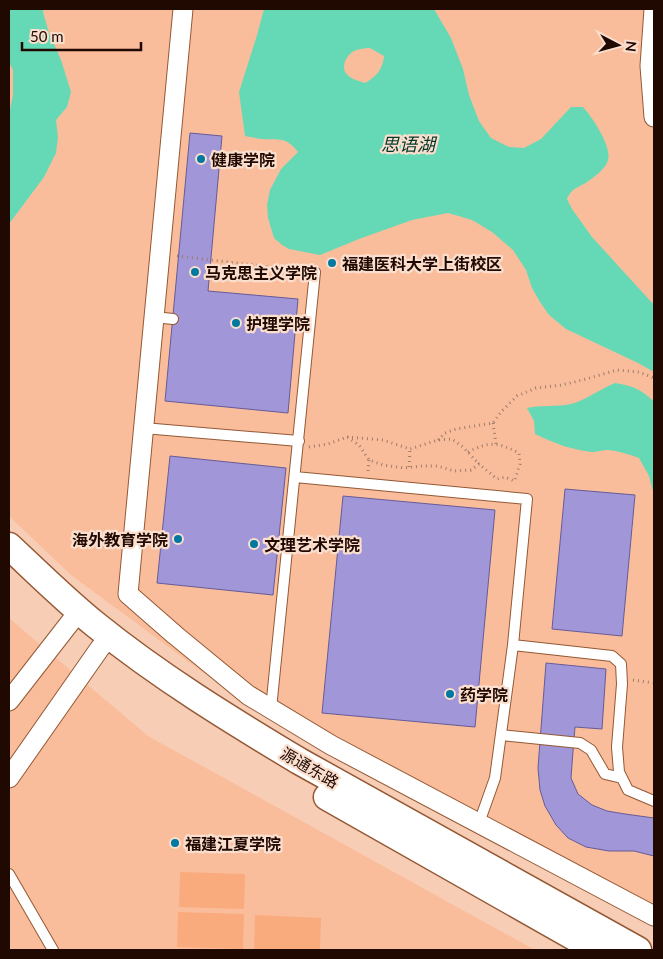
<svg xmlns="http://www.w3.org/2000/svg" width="663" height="959" viewBox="0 0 663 959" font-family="Lato,'Noto Sans SC',sans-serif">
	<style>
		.built { fill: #fabd9b }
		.green { fill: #f9ab7e }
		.water { fill: #65d9b6; fill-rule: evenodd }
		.building { fill: #a096d8; stroke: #665b98 }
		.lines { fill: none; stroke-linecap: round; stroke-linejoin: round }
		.lane-casing { stroke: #945833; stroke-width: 12 }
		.street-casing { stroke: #945833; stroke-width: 21 }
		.secondary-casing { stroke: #945833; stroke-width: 29 }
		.path { stroke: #9f7d6b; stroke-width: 3; stroke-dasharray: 1 4; stroke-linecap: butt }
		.lane { stroke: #fff; stroke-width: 10 }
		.street { stroke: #fff; stroke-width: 19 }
		.secondary { stroke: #fff; stroke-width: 26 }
		.poi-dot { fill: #0078a0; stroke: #fadece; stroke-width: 2 }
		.labels { text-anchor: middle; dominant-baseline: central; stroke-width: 4.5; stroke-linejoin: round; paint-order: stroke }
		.poi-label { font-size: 16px; font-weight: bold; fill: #200900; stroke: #fadece; text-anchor: start }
		.street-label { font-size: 16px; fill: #200900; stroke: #fadece }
		.water-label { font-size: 18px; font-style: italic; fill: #003729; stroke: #fadece }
	</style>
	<rect width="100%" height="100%" fill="#f7cdb6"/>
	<path class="built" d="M9,9H654V925L564,876L420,804L288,730L231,693L71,575L9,516Z
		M9,618L148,736L535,950H9Z"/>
	<path class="green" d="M180,872L245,874L244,909L179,907Z
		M178,912L244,914L243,949L177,947Z
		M255,915L321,918L320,950H254Z"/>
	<path class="water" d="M9,9H44L43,12L49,33L61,60L71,92L67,107L56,120L58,137L56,153L44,177L9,224V114L13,95V70L9,62Z
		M264,9H434L451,38L463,69L469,95L479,121L491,138L509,147L524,148L541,139L571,107H583C592,117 612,146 608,160C606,169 594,177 587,182C576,189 573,187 567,199L572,209L592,237L654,305V372L638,363L566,329L549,315L540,302L532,288L526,270L513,250L492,232L472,220L448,213L412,220L359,239L320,255L289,249L282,245L274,238L268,218L267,205L270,190L281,169L298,152C286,136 278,140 261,139C256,138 250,137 245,136L239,92L257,35ZM370,48L384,56C383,69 376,77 365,83C360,81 354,80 350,77C339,70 345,56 354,51C359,49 364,48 370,48Z
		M615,383C631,385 643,390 654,402V495L649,476L639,458C629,454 618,451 608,450C603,450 597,452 592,452C572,450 553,443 535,434L534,421L527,408C541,405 556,407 571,404C586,400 600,389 615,383Z"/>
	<path class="building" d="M190,133L222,136L208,291L298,299L288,413L165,401Z
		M170,456L286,468L273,595L157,583Z
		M565,489L635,495L622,636L552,629Z
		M343,496L495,510L475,727L322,713Z
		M546,663L606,669L602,729L575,727L573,751L571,778L578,794L592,805L607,811L625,814L654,818V856L634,851H609L586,847L568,838L556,825L545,806L540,790L538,768Z"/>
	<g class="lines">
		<g class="lane-casing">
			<path id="lane" d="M154,317L173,319
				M143,428L299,441
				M295,477L527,499L513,645L495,778L479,823
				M513,645L612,656L621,664L622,684L617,747L619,772L628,790L654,801
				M271,709L315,272
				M501,735L580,743L591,750L605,774L622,778
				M9,874L53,950"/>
		</g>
		<g class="street-casing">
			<path id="street" d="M183,9L128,594L175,635L248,695L331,745L654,916
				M654,9L650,66L654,117
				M9,701L79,611
				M9,778L100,648L110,636"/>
		</g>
		<g class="secondary-casing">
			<path id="secondary" d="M9,546C38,573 66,601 96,625C159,676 229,719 299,761L638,950
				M327,797L597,950"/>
		</g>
		<path class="path" d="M177,256L305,271
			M493,423L496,444
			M347,437L383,440L410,449L438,440L452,439L463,447L479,464
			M438,440L445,433L456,429L493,423L501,412L517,396L536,388L562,385L586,379L617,370L639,372L654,378
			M309,447L328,444L347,437L359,445L369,460L383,465L404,468L422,466H438L454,471L471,470L479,464L497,479L505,477L514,481
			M468,452C490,441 497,442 519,453L520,464L514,482
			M409,467L410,449
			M368,471L369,460
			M633,680L654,683"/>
		<use href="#lane" class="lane"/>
		<use href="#street" class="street"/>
		<use href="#secondary" class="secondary"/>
	</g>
	<g class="poi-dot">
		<circle cx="201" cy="159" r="5"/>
		<circle cx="332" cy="263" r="5"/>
		<circle cx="195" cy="272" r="5"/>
		<circle cx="236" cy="323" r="5"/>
		<circle cx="178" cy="539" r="5"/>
		<circle cx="254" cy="544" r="5"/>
		<circle cx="450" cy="694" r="5"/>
		<circle cx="175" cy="843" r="5"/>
	</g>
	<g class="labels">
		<g class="poi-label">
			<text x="211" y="159">健康学院</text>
			<text x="342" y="263">福建医科大学上街校区</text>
			<text x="205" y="272">马克思主义学院</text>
			<text x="246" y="323">护理学院</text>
			<text x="168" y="539" text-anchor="end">海外教育学院</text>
			<text x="264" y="544">文理艺术学院</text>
			<text x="460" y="694">药学院</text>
			<text x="185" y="843">福建江夏学院</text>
		</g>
		<g class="street-label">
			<text transform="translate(310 767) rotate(30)">源通东路</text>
		</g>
		<g class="water-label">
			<text x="408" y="144">思语湖</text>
		</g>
	</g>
	<rect width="663" height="959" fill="none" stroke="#200900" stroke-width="20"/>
	<g transform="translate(618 45) rotate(96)" stroke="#fadece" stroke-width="4" paint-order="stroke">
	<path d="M0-4L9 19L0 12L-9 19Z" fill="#200900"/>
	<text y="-8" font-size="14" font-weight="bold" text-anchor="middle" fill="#200900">N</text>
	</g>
	<path d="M22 42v8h119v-8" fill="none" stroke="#200900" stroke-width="2.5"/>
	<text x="30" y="42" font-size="15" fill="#200900" stroke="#fadece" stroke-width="4" paint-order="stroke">50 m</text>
</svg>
